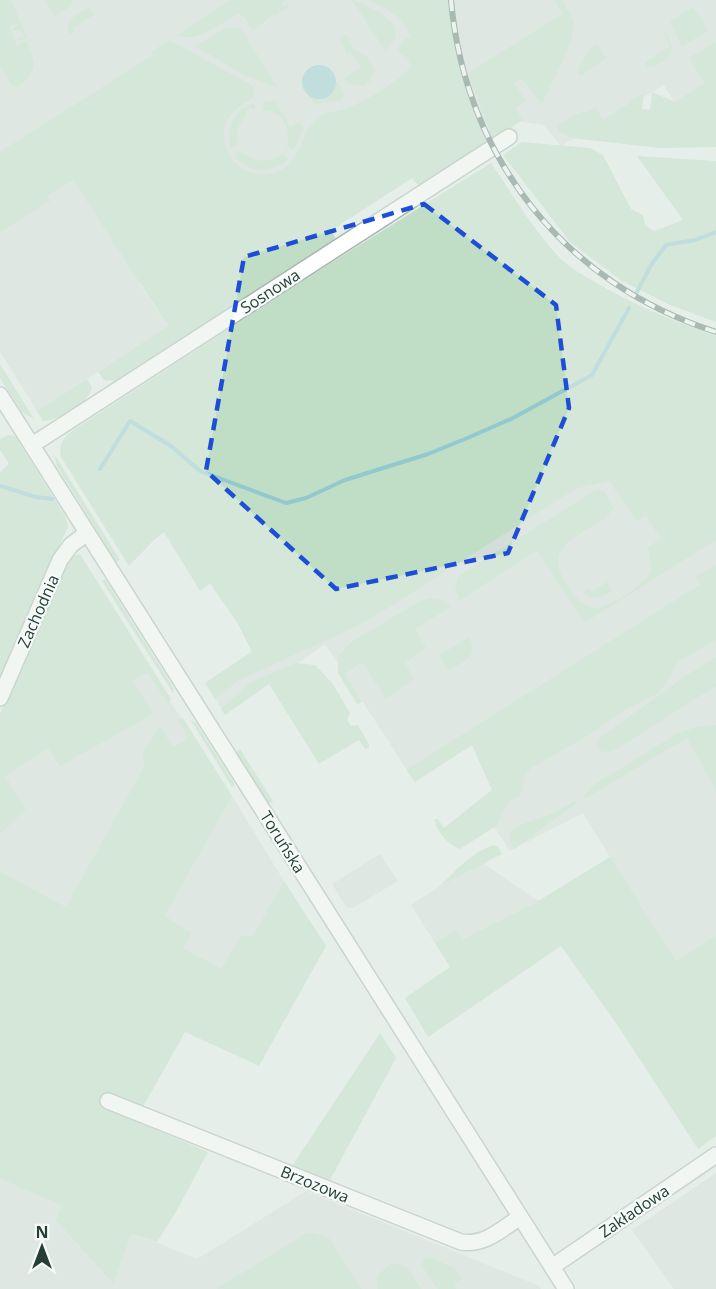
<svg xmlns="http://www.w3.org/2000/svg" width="716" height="1289" viewBox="0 0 716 1289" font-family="'Open Sans',sans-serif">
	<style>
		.built { fill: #d4ded9 }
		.green { fill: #c0ddc6 }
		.water { fill: #92c9cf }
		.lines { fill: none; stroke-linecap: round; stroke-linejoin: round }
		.stream { stroke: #92c9cf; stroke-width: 4 }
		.minor-casing { stroke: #a8b6b1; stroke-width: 18 }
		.minor { stroke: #fff; stroke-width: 15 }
		.rail-casing { stroke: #607a72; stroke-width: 6 }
		.rail { stroke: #f6faf8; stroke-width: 4; stroke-dasharray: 11; stroke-linecap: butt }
		.marked { fill: none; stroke: #1d4ed8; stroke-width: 4.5; stroke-dasharray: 12 8; stroke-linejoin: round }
		.labels { text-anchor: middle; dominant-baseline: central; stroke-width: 4.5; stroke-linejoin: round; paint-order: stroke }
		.street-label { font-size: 16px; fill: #253f37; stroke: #f6faf8 }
	</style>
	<rect width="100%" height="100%" fill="#e6eeea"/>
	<path class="built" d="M0,0H716V84L676,105L664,85L561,146L544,125L495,118L464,134L140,284L168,327L37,411L0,352Z
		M716,370V1137L661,1045L537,902L461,939L456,930L435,943L411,905L440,886L483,863L538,901L610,857L583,813L510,851L485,813L444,828L492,790L472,745L415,782L325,644L225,715L205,683L494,489Z
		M150,670L192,735L156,757L15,1008L0,1002V765Z
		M232,796L284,881L326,946L221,970L183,948L165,916Z
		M380,854L398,881L353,908L346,907L332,884Z
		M716,1173V1289H674L632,1230Z
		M0,1179L197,1259L306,1191L539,1286L541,1289H0Z"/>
	<path class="green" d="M0,0H11L27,38L19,41L18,39L24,36L21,29L15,31L13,28L18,26V24L10,26L16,44L17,45L26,41C36,65 39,69 18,87L13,86L0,65Z
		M45,0H73L70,7L55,16Z
		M230,0H285L282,4L283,7L288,5L289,7L275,16L274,14L252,31L246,20L239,13C223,22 195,44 178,35Z
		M352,0C360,2 368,7 375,10C394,21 406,33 385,50Z
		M370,0H449C453,50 466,97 487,142L422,184H417L412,178L332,230L335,238L333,242L115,381L104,380L98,372L168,326L73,180L47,196L50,201L0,232V152L153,55L151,52L169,40L252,85C253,87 255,91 254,94C253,104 220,107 224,140C228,170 263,185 287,166C303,153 302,129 319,117C326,111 336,112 345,109C368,100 393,85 410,68L409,60L397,51L406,37L411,39C406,18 388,10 370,0Z
		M555,0H562C566,6 571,14 573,21C576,43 551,83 542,104L521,78L514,83L526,101L515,108L523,120L492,139L468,73L562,14Z
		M89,7L94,15L73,28L74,32L69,35C63,20 78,14 89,7Z
		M693,7L708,30L682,47L670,22Z
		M228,27L241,29L278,88L242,74L195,46Z
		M664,30C667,35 672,42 672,47C672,59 657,66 647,67L645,63L670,46Z
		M346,34L354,49L367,57L375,70L370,81L364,86L350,84L345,78L361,67L350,51L347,53L339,39Z
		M716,42V147L660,148L572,138L557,131V125L583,111L585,113L595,107L603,120L631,102L629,100L644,94L642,109L650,110L652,92L675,102L705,83L689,58Z
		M595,45L599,46L605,56V59L582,75H579L578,69L590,48Z
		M337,81L345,94L340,100L315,104L308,95L316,99L326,97Z
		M275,100L290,127L299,122L303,130L294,149L292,150L287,147C291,128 283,111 263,110L264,102Z
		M252,104L255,105V111L252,108L245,111L247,115C238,124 235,133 238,145L230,147C226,128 233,111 252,104Z
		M522,142L590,148L603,155L631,209L643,215L645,225L654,231L683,220L637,156L716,161V322L670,305L622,281L570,242L503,155Z
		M241,152C254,162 269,165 283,153L288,159C272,173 253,174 237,159L236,154Z
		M491,163C513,195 534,231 561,259C570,268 583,275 595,282C633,305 674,321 716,336V540L584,623L537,550L460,600L455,589L459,576L597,489L605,492L613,508L606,518C579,535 542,547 566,583C574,595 579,604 594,608C610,608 645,585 652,570L648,547L661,539L646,516L637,521L609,481L577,488L391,606L357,626L239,680L215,699L205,683L252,652L237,622L210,584L200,591L164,532L153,541L129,566L61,457C59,444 62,439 72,431L307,278Z
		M0,364L34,419L22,412L0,378Z
		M87,379L92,387C89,404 60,420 43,421L37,411Z
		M8,435L15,436L65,516L68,527L0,678V472L9,464L0,450V439Z
		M54,454L120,560L116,562L57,466Z
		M80,554L171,699L168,704L148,672L133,681L153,714L60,766L48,748L5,776L26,809L0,834V714L64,567L74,556Z
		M716,564V640L679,661L659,693L623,711L587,736L531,768L523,777V789L518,797L509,801L496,826L460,849C446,844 438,832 434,819H438L444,828L492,790L472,745L415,782L406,770L701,584L696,577Z
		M105,579L173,687V693L102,581Z
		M607,582L612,591C602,597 593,601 583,592L589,588L592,592Z
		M431,598L446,601L450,607L415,629L426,648L405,663L414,679L386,699L362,662L345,674L362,702L357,704L338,673V656L350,643L422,600Z
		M469,637C479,658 464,661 448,671L440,655Z
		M716,657V686L618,748L610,752L600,751L596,744L601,737L687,675Z
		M296,663L315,665L333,684L350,713L347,720L351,726L358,725L369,744V748L365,749L359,740L319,764L269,684L225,715L221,709L251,682Z
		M183,718L232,796L165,916L191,933L183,948L221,969L241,936H253L284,881L326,946L259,1066L185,1032L135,1121L208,1152L176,1212L157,1242L132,1233L113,1283L56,1220L62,1205L0,1179V872L66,907L145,765L142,754L160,727L173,747L188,738L178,719Z
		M190,719L196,723L234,783V786L232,787Z
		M716,725V790L687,738L584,799L585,795L595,784L678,733L696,727Z
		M240,749L273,801L269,804L236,752Z
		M574,801L577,803L514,849L509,838L511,831L517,826L552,814Z
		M493,845L498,847L502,854L440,886C456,870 471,853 493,845Z
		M610,857L676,961L716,936V1136L698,1149L618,1026L561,946L428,1037L405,998L450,967L435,943L456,930L462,939L537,902Z
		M380,1033L396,1058L330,1180L292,1166Z
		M307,1233H315L329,1238L362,1289H216Z
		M427,1257L455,1268L462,1279L454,1284L456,1289H438L422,1266L424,1259Z
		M393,1263L406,1266L422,1289H378C374,1275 383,1270 393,1263Z"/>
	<path class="water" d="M302 82a17 17 0 1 1 34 0a17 17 0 1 1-34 0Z"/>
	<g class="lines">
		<path class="stream" d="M637,292L651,265L666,245L695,240L716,232
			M100,469L130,421L171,446L200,471L286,503L306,498L345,480L428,454L465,439L511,419L592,375L629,308
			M0,486L36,497L52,499"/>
		<g class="minor-casing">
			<path id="minor" d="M0,395L566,1289
				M32,445L509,137
				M0,698L60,560L71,545L87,533
				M108,1101L461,1242C484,1246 502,1229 520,1217
				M552,1267L716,1155"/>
		</g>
		<use href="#minor" class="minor"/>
		<g class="rail-casing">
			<path id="rail" d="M451,0C465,158 565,284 716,332"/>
		</g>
		<use href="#rail" class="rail"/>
	</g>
	<path d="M0 0H716V1289H0ZM424,204L556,305L569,408L508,553L336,589L206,471L244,257Z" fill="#e6eeea" fill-opacity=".55" fill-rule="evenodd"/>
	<path class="marked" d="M424,204L556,305L569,408L508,553L336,589L206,471L244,257Z"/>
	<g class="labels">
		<g class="street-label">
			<text transform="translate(270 291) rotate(-33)">Sosnowa</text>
			<text transform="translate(38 611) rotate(-66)">Zachodnia</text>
			<text transform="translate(283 842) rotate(58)">Toruńska</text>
			<text transform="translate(315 1184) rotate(22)">Brzozowa</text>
			<text transform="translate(634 1211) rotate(-34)">Zakładowa</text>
		</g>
	</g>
	<g transform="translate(42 1247)" stroke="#f6faf8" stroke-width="4.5" paint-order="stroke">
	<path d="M0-4.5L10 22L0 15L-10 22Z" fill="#253f37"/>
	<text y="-9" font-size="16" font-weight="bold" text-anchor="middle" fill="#253f37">N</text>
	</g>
</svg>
